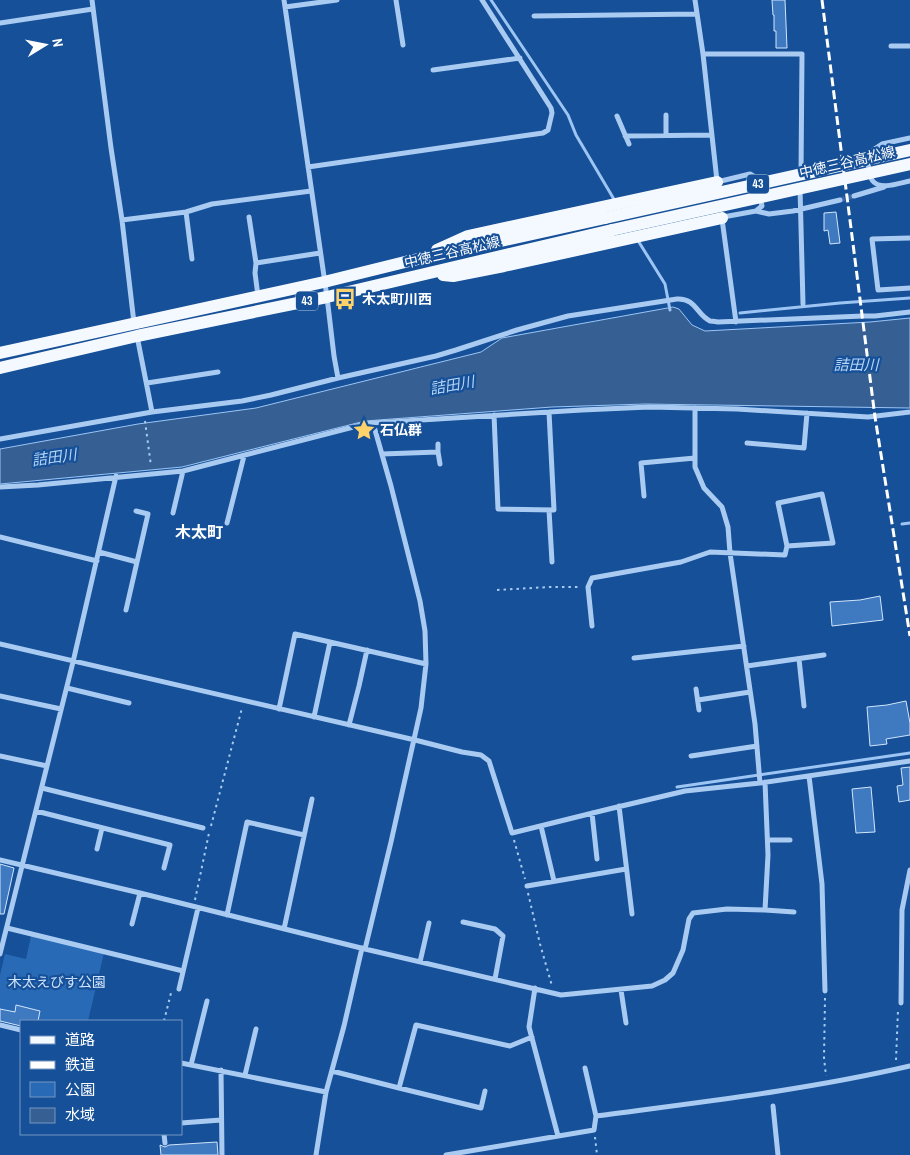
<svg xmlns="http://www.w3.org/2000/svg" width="910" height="1155" viewBox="0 0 910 1155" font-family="'Archivo Narrow','Noto Sans JP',sans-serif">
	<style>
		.green { fill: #296ab6 }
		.water { fill: #366094; stroke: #9cc5f4 }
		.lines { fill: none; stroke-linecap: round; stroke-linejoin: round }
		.stream { stroke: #9cc5f4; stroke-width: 3 }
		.building { fill: #3f79c0; stroke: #d1e5fc }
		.minor-tunnel { stroke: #396aa7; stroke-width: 5; stroke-dasharray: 5 2.5; stroke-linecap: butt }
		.path { stroke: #a9cbf2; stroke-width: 2; stroke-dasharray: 2.5 4; stroke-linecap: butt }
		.minor { stroke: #a9cbf2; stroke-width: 5 }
		.primary { stroke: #f4f9ff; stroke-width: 12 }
		.rail { stroke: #fff; stroke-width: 3; stroke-dasharray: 9 4; stroke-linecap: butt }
		.primary-bridge { stroke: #f4f9ff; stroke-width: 12 }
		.labels { text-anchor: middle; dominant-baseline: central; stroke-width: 4.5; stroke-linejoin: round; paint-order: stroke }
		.shield { fill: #165098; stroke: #b9cae0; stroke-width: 1 }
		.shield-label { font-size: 12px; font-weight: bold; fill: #fff }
		.street-label { font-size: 14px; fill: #fff; stroke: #165098 }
		.poi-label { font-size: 14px; font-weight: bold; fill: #fff; stroke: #165098; text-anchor: start }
		.park-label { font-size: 14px; fill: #d1e5fc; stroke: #165098 }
		.water-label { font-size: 15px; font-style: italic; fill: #b6d5f8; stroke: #165098 }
		.quarter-label { font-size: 16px; font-weight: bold; fill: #fff; stroke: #165098 }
	</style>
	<rect width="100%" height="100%" fill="#165098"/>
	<path class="green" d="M31,936L104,953L88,1021H21V1026L0,1021V975L5,954L26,959Z"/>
	<path class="water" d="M673,307L679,309L692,325L705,331L870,322L910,318V408L645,404L552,407L365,421L182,467L0,484V449L138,424L256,408L481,352L502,338Z"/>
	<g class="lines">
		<path class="stream" d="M491,0L568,115L576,135L615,201
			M637,239L665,284L670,310
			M740,313L840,303L910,298
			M902,524L910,523
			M677,787L910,753"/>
	</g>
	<path class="building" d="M772,0H785L787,48H776V31H774V15H773Z
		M836,212L840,243L830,244L828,230L824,231V213Z
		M880,596L883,620L832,626L830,602L860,600Z
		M906,701L910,723V735L886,739L887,744L870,746L867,707L887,705Z
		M910,767V800L899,802L897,786L903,785L901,768Z
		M871,787L875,832L856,833L852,789Z
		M0,864L14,868L4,914H0Z
		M16,1005L40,1011L38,1021H21V1026L0,1021V1009L15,1012Z
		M217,1142L218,1155H161L160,1145L165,1147L169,1145Z"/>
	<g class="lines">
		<path class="minor-tunnel" d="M840,200L854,196"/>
		<path class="path" d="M145,421L151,466
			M497,590L549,587H581
			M211,826L242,708
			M514,840L525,879
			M528,893L540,944L552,986
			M195,900L209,833
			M825,998L824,1058L826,1076
			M164,1021L171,993
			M896,1060L898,1010
			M595,1137L597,1155"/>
		<path class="minor" d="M92,0L111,148L122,220L134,323
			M284,0L327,297L334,356L338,378
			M396,0L403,45
			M695,0L703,54L717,181
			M285,7L337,0
			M534,16L697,14
			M0,23L93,9
			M891,46H910
			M703,54H802L801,174
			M433,70L520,58
			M666,115V135
			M617,116L629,144
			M625,136L712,135
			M910,138L882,144L873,150L867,160C869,165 869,175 872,180C879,191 900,183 910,181
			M308,167L543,133L548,130L552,113L551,108L482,0
			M717,182L750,174L755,177L757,184
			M800,188L803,304
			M854,196L884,187
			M756,211L769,214L793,211L840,200
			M186,212L192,259
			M249,217L256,263L255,273L258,296
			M723,217L756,211L762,206L760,197
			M722,219L736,322
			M122,220L186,212L212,204L311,191
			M910,238L872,239L878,290L910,288
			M256,263L320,253
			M137,336L152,412
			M147,383L218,372
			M695,408V467L704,488L722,507L728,527L730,553L755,724L760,783
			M494,415L498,509L554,510L549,412
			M0,439L152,412L242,401L271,395L338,378L436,356L456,350L517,330L568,316L677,299C696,298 696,314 710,321C711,321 718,322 718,322L863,316H875L910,312
			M747,443L804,448L807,413
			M438,444V452
			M382,454L438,452L440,464
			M0,487L38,485L183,471L365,424L373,423L582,410L649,407L737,409L868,417L910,412
			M644,496L641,463L695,458
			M549,510L552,562
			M173,513L183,471
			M227,523L244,456
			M0,537L97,561
			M99,552L137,562
			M126,610L148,514L136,511
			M592,626L588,587L592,578L681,562L710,552L785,555L787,546L833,543L822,494L778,503L787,546
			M0,644L415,740L462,752L481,755L489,761L512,833L609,809L685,791L760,783L910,761
			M634,658L744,646
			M799,659L804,706
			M747,666L824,655
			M67,688L129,703
			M696,689L699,710
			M0,696L61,709
			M698,700L750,692
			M279,709L295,634L426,664
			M314,717L330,642
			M349,725L359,686L367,650
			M0,756L47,766
			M691,756L757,746
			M809,776L822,884L825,991
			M765,782L768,855L765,910L794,912
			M42,788L203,828
			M619,806L632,914
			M36,811L170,845L164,868
			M592,813L597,859
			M541,826L554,881
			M768,840H790
			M97,849L102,828
			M0,860L140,893L365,949L561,995L652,986L665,980L673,973L683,950L689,919L693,913L727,909L765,910
			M527,886L626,869
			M227,915L247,822L304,835
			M463,922L495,929L503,936L495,979
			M132,924L140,893
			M7,928L183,971
			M284,929L312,799
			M365,949L391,842L421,708L426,664L425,631L420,601L391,486L373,423
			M0,954L73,662L116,476
			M420,962L429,923
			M535,988L529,1027L558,1136
			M179,989L198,908
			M621,990L626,1023
			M901,1003L902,910L910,870
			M0,1025L21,1030
			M181,1063L326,1092
			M191,1065L207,1001
			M585,1068L596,1116C701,1102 807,1090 910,1066
			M221,1070L222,1155
			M332,1071L399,1088L416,1025L510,1046L532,1037
			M245,1075L256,1029
			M399,1088L481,1108L485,1091
			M773,1106L778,1155
			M181,1123L221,1120
			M164,1134L165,1143
			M316,1155L326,1092L344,1026L362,948
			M446,1155L594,1130L596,1116"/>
		<path class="primary" d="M437,250L468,236L717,182
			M443,275L453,276L504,266L722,218
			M0,353L324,282L409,261L605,218
			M0,368L137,336L327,297L612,230"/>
		<path class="rail" d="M822,0L875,417L910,636"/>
		<path class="primary-bridge" d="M605,218L910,150
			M612,230L910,164"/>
	</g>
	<defs>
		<g id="bus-bare" transform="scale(1.725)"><path d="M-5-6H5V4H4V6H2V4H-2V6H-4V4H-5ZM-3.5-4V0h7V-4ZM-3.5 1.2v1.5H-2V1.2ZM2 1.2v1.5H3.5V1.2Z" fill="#ffd36a" stroke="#165098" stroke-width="2.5" paint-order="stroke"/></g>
		<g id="sight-bare" transform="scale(1.725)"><path d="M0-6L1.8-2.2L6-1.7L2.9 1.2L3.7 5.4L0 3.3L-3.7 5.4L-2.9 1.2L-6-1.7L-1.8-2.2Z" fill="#ffd36a" stroke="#165098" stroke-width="2.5" paint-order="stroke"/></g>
	</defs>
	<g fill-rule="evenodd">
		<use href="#bus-bare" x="345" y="299"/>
		<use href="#sight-bare" x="364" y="430"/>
	</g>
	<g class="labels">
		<g class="shield">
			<rect x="747" y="174.5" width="22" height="19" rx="4"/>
			<rect x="296" y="291.5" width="22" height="19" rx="4"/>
		</g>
		<g class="shield-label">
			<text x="758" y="184">43</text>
			<text x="307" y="301">43</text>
		</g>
		<g class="street-label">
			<text transform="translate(847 162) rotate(-13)">中徳三谷高松線</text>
			<text transform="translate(452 252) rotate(-13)">中徳三谷高松線</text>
		</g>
		<g class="poi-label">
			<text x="362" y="299">木太町川西</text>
			<text x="380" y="430">石仏群</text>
		</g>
		<g class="park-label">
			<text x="57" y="982">木太えびす公園</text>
		</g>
		<g class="water-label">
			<text x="856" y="364">詰田川</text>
			<text transform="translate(452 385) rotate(-10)">詰田川</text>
			<text transform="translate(54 457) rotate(-8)">詰田川</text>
		</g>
		<g class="quarter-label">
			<text x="199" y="532">木太町</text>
		</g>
	</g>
	<rect x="20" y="1020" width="162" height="115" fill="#165098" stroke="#7396c1"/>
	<rect x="30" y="1036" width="25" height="8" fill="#f4f9ff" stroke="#7396c1"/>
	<text x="65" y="1045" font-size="15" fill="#ffffff">道路</text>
	<rect x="30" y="1061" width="25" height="8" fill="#ffffff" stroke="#7396c1"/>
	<text x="65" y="1070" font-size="15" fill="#ffffff">鉄道</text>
	<rect x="30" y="1082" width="25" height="15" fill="#296ab6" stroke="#7396c1"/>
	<text x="65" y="1095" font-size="15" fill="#ffffff">公園</text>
	<rect x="30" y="1108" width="25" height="15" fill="#366094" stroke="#7396c1"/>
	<text x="65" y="1120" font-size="15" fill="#ffffff">水域</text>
	<g transform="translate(45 45) rotate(80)" stroke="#165098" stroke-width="4" paint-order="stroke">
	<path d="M0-4L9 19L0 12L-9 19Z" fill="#ffffff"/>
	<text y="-8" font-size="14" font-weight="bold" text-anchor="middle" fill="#ffffff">N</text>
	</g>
</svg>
